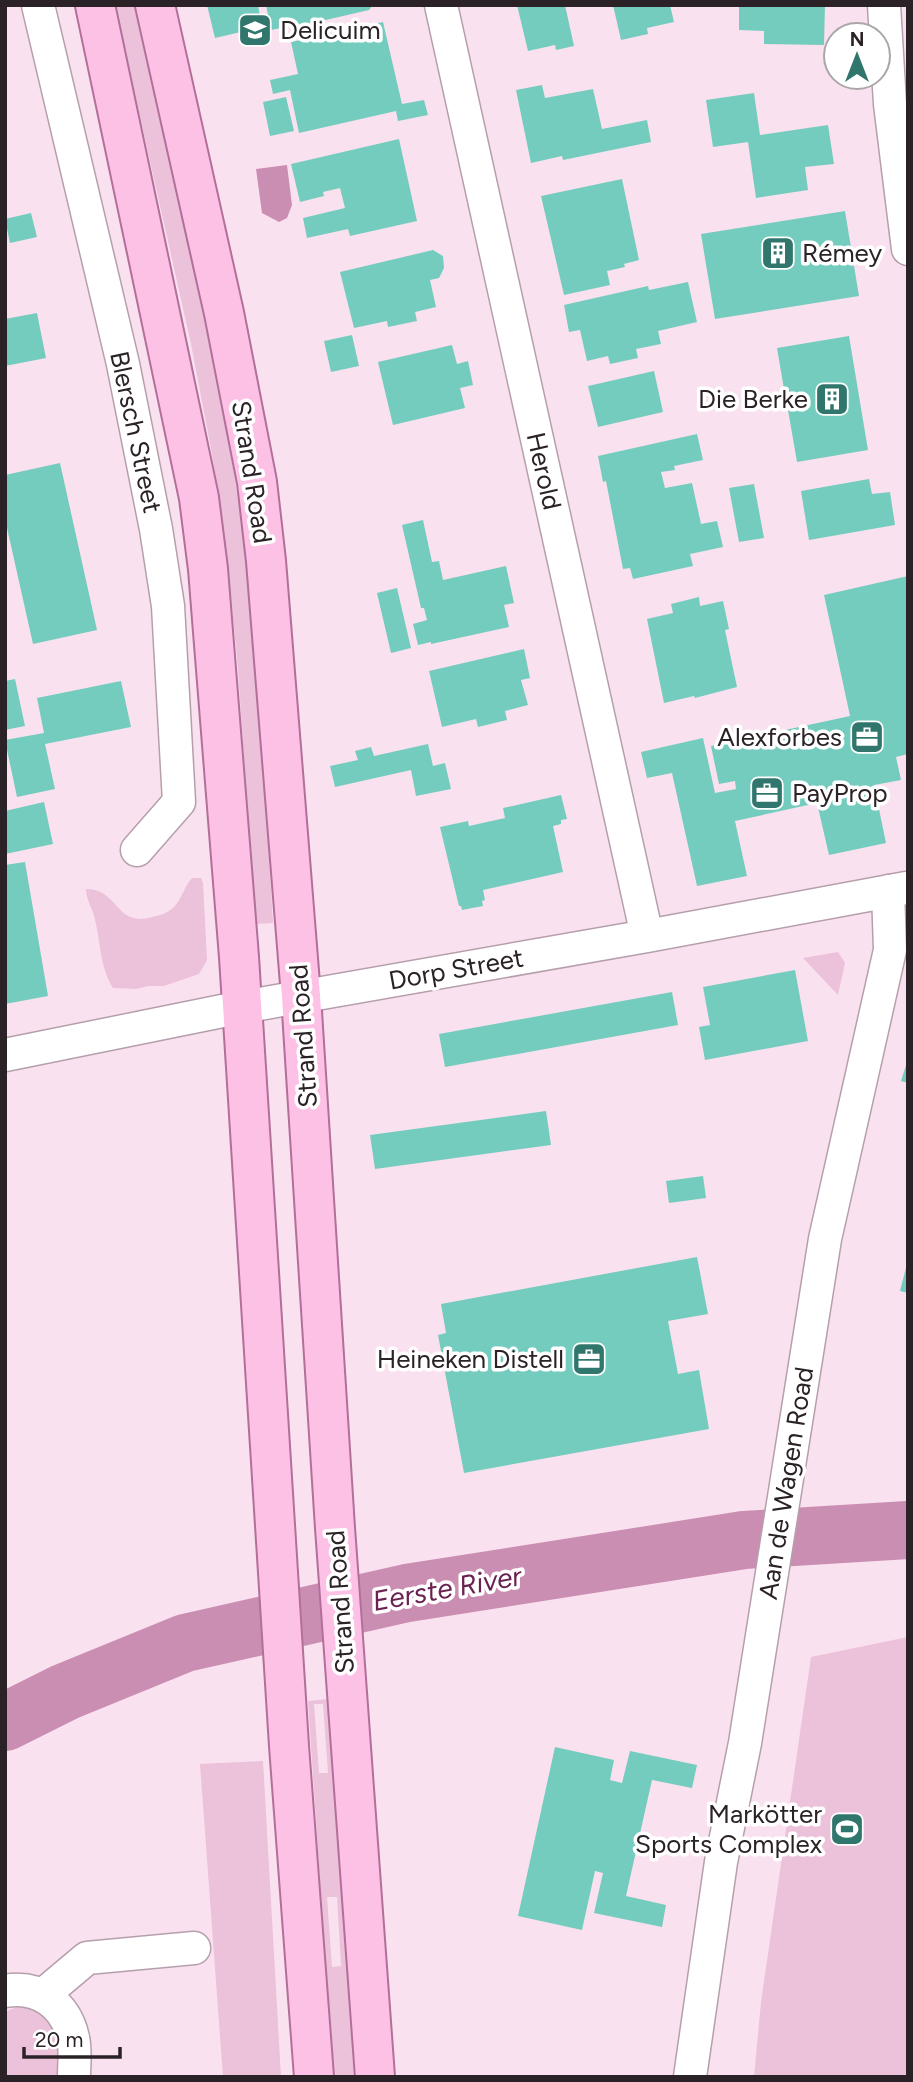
<svg xmlns="http://www.w3.org/2000/svg" width="913" height="2082" viewBox="0 0 913 2082" font-family="Figtree,sans-serif">
	<style>
		.green { fill: #ecc1da; fill-rule: evenodd }
		.water { fill: #cb8eb3 }
		.lines { fill: none; stroke-linecap: round; stroke-linejoin: round }
		.river { stroke: #cb8eb3; stroke-width: 58 }
		.building { fill: #74ccbe }
		.minor-casing { stroke: #b69fac; stroke-width: 35 }
		.major-casing { stroke: #b36f99; stroke-width: 42 }
		.minor { stroke: #fff; stroke-width: 32 }
		.major { stroke: #fdc1e6; stroke-width: 38 }
		.labels { text-anchor: middle; dominant-baseline: central; stroke-width: 7; stroke-linejoin: round; paint-order: stroke }
		.poi-label { font-size: 26px; fill: #2b2227; stroke: #fff; text-anchor: end }
		.street-label { font-size: 26px; fill: #2b2227; stroke: #fff }
		.water-label { font-size: 28px; font-style: italic; fill: #692252; stroke: #fff }
	</style>
	<rect width="100%" height="100%" fill="#fae1ef"/>
	<path class="green" d="M115,5H134C166,153 205,300 230,449C257,606 263,765 273,923L255,924L238,669L227,555L212,454L191,344Z
		M192,878H201L203,883L207,960L199,974L164,986H148L136,989L113,988C99,966 101,940 94,916C92,907 86,899 86,889C121,889 114,930 156,916C162,915 171,911 175,906C182,898 184,887 192,878Z
		M838,952L845,963L838,995L803,958Z
		M908,1637V2077H754L761,2002L811,1657Z
		M328,1699L355,2077H333L308,1701ZM314,1704H323L328,1773H319ZM327,1897H337L341,1966L332,1967Z
		M263,1761L281,2077H223L200,1764Z
		M21,2005L29,2006L55,2024L61,2077H5V2012Z"/>
	<path class="water" d="M287,165L292,205L287,218L279,222L262,213L256,169Z"/>
	<g class="lines">
		<path class="river" d="M5,1722L65,1692L185,1643L407,1593L744,1540L908,1530"/>
	</g>
	<path class="building" d="M207,5H258L262,27L215,38Z
		M266,5H373L369,10L291,28V26L271,30Z
		M517,5H565L574,46L556,50L555,45L528,51Z
		M613,5H670L674,22L647,28L648,34L621,40Z
		M739,5H825L824,45L764,44V31L739,30Z
		M383,22L402,104L424,100L428,115L398,121L396,111L299,133L290,90L273,94L270,80L298,74L291,42Z
		M542,85L545,98L593,89L602,129L647,120L651,142L563,160L562,156L531,163L516,90Z
		M754,93L760,135L828,125L834,164L805,167L808,190L756,198L748,142L713,147L706,100Z
		M286,97L294,131L270,136L263,102Z
		M399,139L417,221L350,236L348,229L307,238L303,218L345,208L340,188L323,192L324,196L300,202L291,164Z
		M622,179L639,260L624,264L625,267L607,271L610,285L564,295L541,196Z
		M845,211L859,296L715,319L701,234Z
		M31,213L37,237L10,243L5,219Z
		M433,250L443,256L444,268L439,278L430,280L436,307L415,312L417,321L388,327L387,321L354,328L340,272Z
		M688,282L697,322L658,331L661,344L636,349L638,358L610,364L608,356L587,361L580,330L569,332L564,305L648,286L649,290Z
		M37,313L46,358L5,366V319Z
		M352,335L359,366L331,372L324,341Z
		M849,336L868,450L797,462L788,410L806,408L804,398L786,401L777,348Z
		M452,345L457,364L468,361L473,385L460,388L465,408L393,425L378,362Z
		M654,371L663,412L598,427L588,386Z
		M697,434L703,460L674,466L675,470L661,472L665,488L692,483L701,524L717,521L723,547L690,554L693,566L633,579L630,568L623,569L606,481L603,482L598,456Z
		M60,463L97,630L33,644L5,519V475Z
		M869,479L872,494L890,492L895,525L809,540L801,491Z
		M754,484L764,538L739,542L729,488Z
		M423,520L432,562L439,561L443,580L506,566L514,603L504,605L509,627L431,644V642L418,645L413,624L427,620L424,608H421L402,525Z
		M908,576V754L896,757L901,780L874,785L886,843L829,855L817,803L735,821L747,876L697,886L672,773L647,778L641,752L703,738L715,793L736,789L735,781L719,784L711,746L850,716L824,595Z
		M397,588L411,648L391,653L377,593Z
		M699,597L700,606L723,601L729,629L725,630L737,687L695,698L694,696L664,703L647,619L673,613L671,604Z
		M524,649L530,678L521,680L528,705L505,711L507,720L478,727L476,719L442,727L429,671Z
		M15,679L25,726L5,730V681Z
		M121,681L131,727L45,744L55,789L17,797L5,740L44,733L37,698Z
		M428,744L433,766L445,763L451,789L416,796L411,770L335,787L330,766L358,760L355,751L371,747L374,756Z
		M561,795L567,819L561,820V824L553,826L563,872L483,890L485,900L482,901L483,906L462,910L461,906H459L440,827L468,821L469,826L505,818L503,808Z
		M44,802L53,844L5,854V811Z
		M25,862L48,996L5,1004V865Z
		M795,970L808,1041L705,1060L699,1027L710,1025L703,987Z
		M672,992L678,1025L445,1067L439,1034Z
		M907,1062H908V1083L901,1081Z
		M546,1111L551,1145L375,1169L370,1135Z
		M703,1176L706,1198L669,1203L666,1181Z
		M697,1257L708,1314L668,1321L678,1374L699,1370L709,1429L464,1473L438,1335L446,1333L441,1304Z
		M907,1264H908V1293L900,1291Z
		M555,1747L614,1760L610,1780L622,1783L630,1751L697,1765L692,1788L652,1780L626,1896L666,1905L662,1927L594,1913L603,1873L595,1871L582,1930L518,1916Z"/>
	<g class="lines">
		<g class="minor-casing">
			<path id="minor" d="M38,5L123,364L156,529L168,606L179,802L137,850
				M441,5L647,936
				M884,5L890,104L908,249
				M5,1055L242,1007L647,936L906,888
				M5,1991C39,1985 66,2005 73,2038C76,2050 74,2064 74,2077
				M43,1995L87,1958L194,1948
				M690,2077L721,1862L745,1743L825,1239L890,950L888,891"/>
		</g>
		<g class="major-casing">
			<path id="major" d="M95,5L199,498L208,569L239,957L289,1746L314,2077
				M155,5L224,313L257,482L266,561L301,996L335,1528L375,2077"/>
		</g>
		<use href="#minor" class="minor"/>
		<use href="#major" class="major"/>
	</g>
	<defs>
		<g id="school-square" transform="scale(1.75)"><rect x="-9" y="-9" width="18" height="18" rx="4" fill="#30766c" stroke="#fff"/><path d="M0-5L7-2L0 1L-7-2ZM-4 1L0 2.5L4 1V4Q0 6-4 4Z" fill="#fff"/></g>
		<g id="building-square" transform="scale(1.75)"><rect x="-9" y="-9" width="18" height="18" rx="4" fill="#30766c" stroke="#fff"/><path d="M-4-6H4V6H1V3H-1V6H-4ZM-2.5-4.3h1.7v1.8h-1.7ZM.8-4.3h1.7v1.8H.8ZM-2.5-1h1.7V.8h-1.7ZM.8-1h1.7V.8H.8Z" fill="#fff"/></g>
		<g id="office-square" transform="scale(1.75)"><rect x="-9" y="-9" width="18" height="18" rx="4" fill="#30766c" stroke="#fff"/><path d="M-6-3h4V-5.5h4V-3h4V5H-6ZM-1-4.5V-3h2v-1.5ZM-6 0V1H6V0Z" fill="#fff"/></g>
		<g id="stadium-square" transform="scale(1.75)"><rect x="-9" y="-9" width="18" height="18" rx="4" fill="#30766c" stroke="#fff"/><path d="M0-5a6.5 5 0 1 0 0 10a6.5 5 0 1 0 0-10ZM-3.5-1.8h7v3.6h-7Z" fill="#fff"/></g>
	</defs>
	<g fill-rule="evenodd">
		<use href="#school-square" x="255" y="30"/>
		<use href="#building-square" x="778" y="253"/>
		<use href="#building-square" x="832" y="399"/>
		<use href="#office-square" x="867" y="737"/>
		<use href="#office-square" x="767" y="793"/>
		<use href="#office-square" x="589" y="1359"/>
		<use href="#stadium-square" x="847" y="1829"/>
	</g>
	<g class="labels">
		<g class="poi-label">
			<text x="280" y="30" text-anchor="start">Delicuim</text>
			<text x="802" y="253" text-anchor="start">Rémey</text>
			<text x="808" y="399">Die Berke</text>
			<text x="842" y="737">Alexforbes</text>
			<text x="792" y="793" text-anchor="start">PayProp</text>
			<text x="564" y="1359">Heineken Distell</text>
			<text x="822" y="1814">Markötter<tspan x="822" dy="30">Sports Complex</tspan></text>
		</g>
		<g class="street-label">
			<text transform="translate(136 432) rotate(78)">Blersch Street</text>
			<text transform="translate(544 471) rotate(77)">Herold</text>
			<text transform="translate(252 472) rotate(81)">Strand Road</text>
			<text transform="translate(456 969) rotate(-10)">Dorp Street</text>
			<text transform="translate(303 1036) rotate(-94)">Strand Road</text>
			<text transform="translate(786 1483) rotate(-81)">Aan de Wagen Road</text>
			<text transform="translate(340 1602) rotate(-94)">Strand Road</text>
		</g>
		<g class="water-label">
			<text transform="translate(447 1588) rotate(-10)">Eerste River</text>
		</g>
	</g>
	<rect width="913" height="2082" fill="none" stroke="#2b2227" stroke-width="14"/>
	<g transform="translate(857 56)"><circle r="33" fill="#ffffff" stroke="#aaa7a9" stroke-width="2"/>
	<path d="M0-5L12 26L0 18L-12 26Z" fill="#30766c"/>
	<text y="-10" font-size="19" font-weight="bold" text-anchor="middle" fill="#2b2227">N</text>
	</g>
	<path d="M24 2047v10h96v-10" fill="none" stroke="#2b2227" stroke-width="3.5"/>
	<text x="35" y="2047" font-size="21" fill="#2b2227" stroke="#ffffff" stroke-width="5" paint-order="stroke">20 m</text>
</svg>
